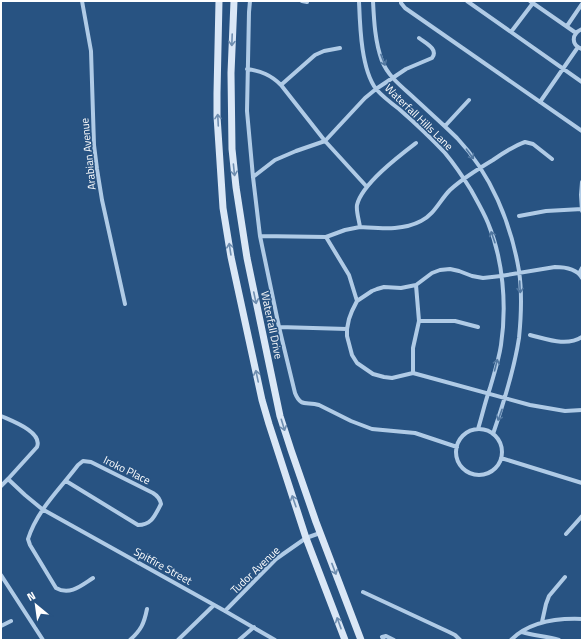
<svg xmlns="http://www.w3.org/2000/svg" width="583" height="641" viewBox="0 0 583 641" font-family="'Titillium Web',sans-serif">
	<style>
		.lines { fill: none; stroke-linecap: round; stroke-linejoin: round }
		.street { stroke: #b0cbe6; stroke-width: 4 }
		.secondary { stroke: #dae7f6; stroke-width: 7 }
		.oneway { stroke: #6f8eb0 }
		.oneway2 { stroke: #5177a0 }
		.labels { text-anchor: middle; dominant-baseline: central; stroke-width: 3; stroke-linejoin: round; paint-order: stroke }
		.street-label { font-size: 11px; fill: #fff; stroke: #285382 }
	</style>
	<rect width="100%" height="100%" fill="#285382"/>
	<g class="lines">
		<path class="street" d="M82,1L91,51L94,145L97,169L102,200L125,304
			M250,1L249,12L247,111L253,177L260,236L279,327L347,329
			M302,1L307,2
			M359,1C360,26 361,69 376,89C383,97 391,103 399,109C415,123 431,138 445,153C455,165 463,177 471,190C477,201 483,211 488,223C503,259 507,305 501,345C499,359 494,374 490,388C485,402 482,416 478,429
			M373,1C374,21 375,42 382,61C388,76 401,86 413,97C428,111 443,124 457,138C491,174 511,223 519,271C522,291 521,318 519,338C514,371 504,402 493,434
			M401,1V3L405,8L582,131
			M467,1L582,82
			M530,1L576,33
			M567,26L582,4
			M582,29C571,34 571,45 582,49
			M511,32L533,3
			M247,69C261,71 271,75 281,85L325,141L367,187
			M281,85L315,55L324,51L340,48
			M540,102L578,47
			M445,126L469,100
			M253,177L275,160L296,151L325,141L365,98L376,89L406,69L432,58C439,49 425,43 419,38
			M582,211L581,195L582,182
			M519,216L546,211L582,209
			M360,227C380,228 402,231 421,221C434,215 440,200 450,190C463,178 478,169 493,160C503,153 514,146 525,142L533,144L552,159
			M260,236L326,237L345,230L360,227C359,220 356,211 357,205C362,184 399,156 416,143
			M326,237L349,275L357,301
			M579,274L582,268
			M582,278C577,269 565,267 555,267L501,276L483,278L472,276L459,271L450,269L440,270L432,273L416,285L401,288L384,287L377,289L372,291L357,301L352,311L349,319L347,329V336L352,355L357,363L373,374L384,377L392,378L413,373L530,405L565,411L582,410
			M419,321H455L478,327
			M279,327L295,393C301,408 307,401 319,405L351,421L372,429L415,433L457,447
			M530,335C547,339 566,347 582,337
			M413,373V348L419,321L416,285
			M1,416C12,421 43,432 37,447L8,479L1,486
			M456 452a23 23 0 1 1 46 0a23 23 0 1 1-46 0Z
			M501,458L582,483
			M8,479L25,495L42,509L225,611L275,640
			M66,481L138,525C152,525 155,515 161,504C160,499 158,496 153,493L91,462L83,461L78,465C60,489 37,510 28,539L30,545L56,588C70,596 82,585 93,578
			M566,534L582,516
			M1,575L43,640
			M363,592L449,632L455,635L460,640
			M225,611L276,559L306,538L320,533
			M542,622L546,604L549,596L565,577
			M1,626L11,621
			M522,632C534,636 547,636 559,640
			M130,640C141,630 144,624 147,609
			M178,640L214,605
			M239,640L254,627
			M384,640L382,637L386,636L394,640
			M511,640C530,621 557,618 582,619"/>
		<path class="secondary" d="M219,1L217,93V116L223,208L231,257L262,400L269,424L306,538L345,640
			M234,1L231,73L232,149L236,187L247,258L280,416L291,450L316,522L361,640"/>
	</g>
	<defs><path id="oneway-shaft" d="M-6 0H5M1.5-3L5.5 0L1.5 3" fill="none" stroke-width="1.6" stroke-linecap="round" stroke-linejoin="round"/></defs>
	<g class="oneway">
		<use href="#oneway-shaft" transform="translate(232 40) rotate(92)"/>
		<use href="#oneway-shaft" transform="translate(218 120) rotate(-93)"/>
		<use href="#oneway-shaft" transform="translate(234 170) rotate(84)"/>
		<use href="#oneway-shaft" transform="translate(230 249) rotate(-99)"/>
		<use href="#oneway-shaft" transform="translate(255 298) rotate(78)"/>
		<use href="#oneway-shaft" transform="translate(257 376) rotate(-102)"/>
		<use href="#oneway-shaft" transform="translate(283 425) rotate(73)"/>
		<use href="#oneway-shaft" transform="translate(294 501) rotate(-109)"/>
		<use href="#oneway-shaft" transform="translate(334 569) rotate(69)"/>
		<use href="#oneway-shaft" transform="translate(339 623) rotate(-110)"/>
	</g>
	<g class="oneway2">
		<use href="#oneway-shaft" transform="translate(383 60) rotate(69)"/>
		<use href="#oneway-shaft" transform="translate(470 154) rotate(53)"/>
		<use href="#oneway-shaft" transform="translate(493 237) rotate(-109)"/>
		<use href="#oneway-shaft" transform="translate(520 287) rotate(87)"/>
		<use href="#oneway-shaft" transform="translate(496 365) rotate(-76)"/>
		<use href="#oneway-shaft" transform="translate(500 415) rotate(110)"/>
	</g>
	<g class="labels">
		<g class="street-label">
			<text transform="translate(419 117) rotate(44)">Waterfall Hills Lane</text>
			<text transform="translate(88 154) rotate(-96)">Arabian Avenue</text>
			<text transform="translate(272 325) rotate(78)">Waterfall Drive</text>
			<text transform="translate(127 470) rotate(26)">Iroko Place</text>
			<text transform="translate(163 566) rotate(29)">Spitfire Street</text>
			<text transform="translate(255 570) rotate(-44)">Tudor Avenue</text>
		</g>
	</g>
	<rect width="583" height="641" fill="none" stroke="#ffffff" stroke-width="4"/>
	<g transform="translate(36 605) rotate(331)" stroke="#285382" stroke-width="3" paint-order="stroke">
	<path d="M0-3L7 15L0 10L-7 15Z" fill="#ffffff"/>
	<text y="-6" font-size="11" font-weight="bold" text-anchor="middle" fill="#ffffff">N</text>
	</g>
</svg>
